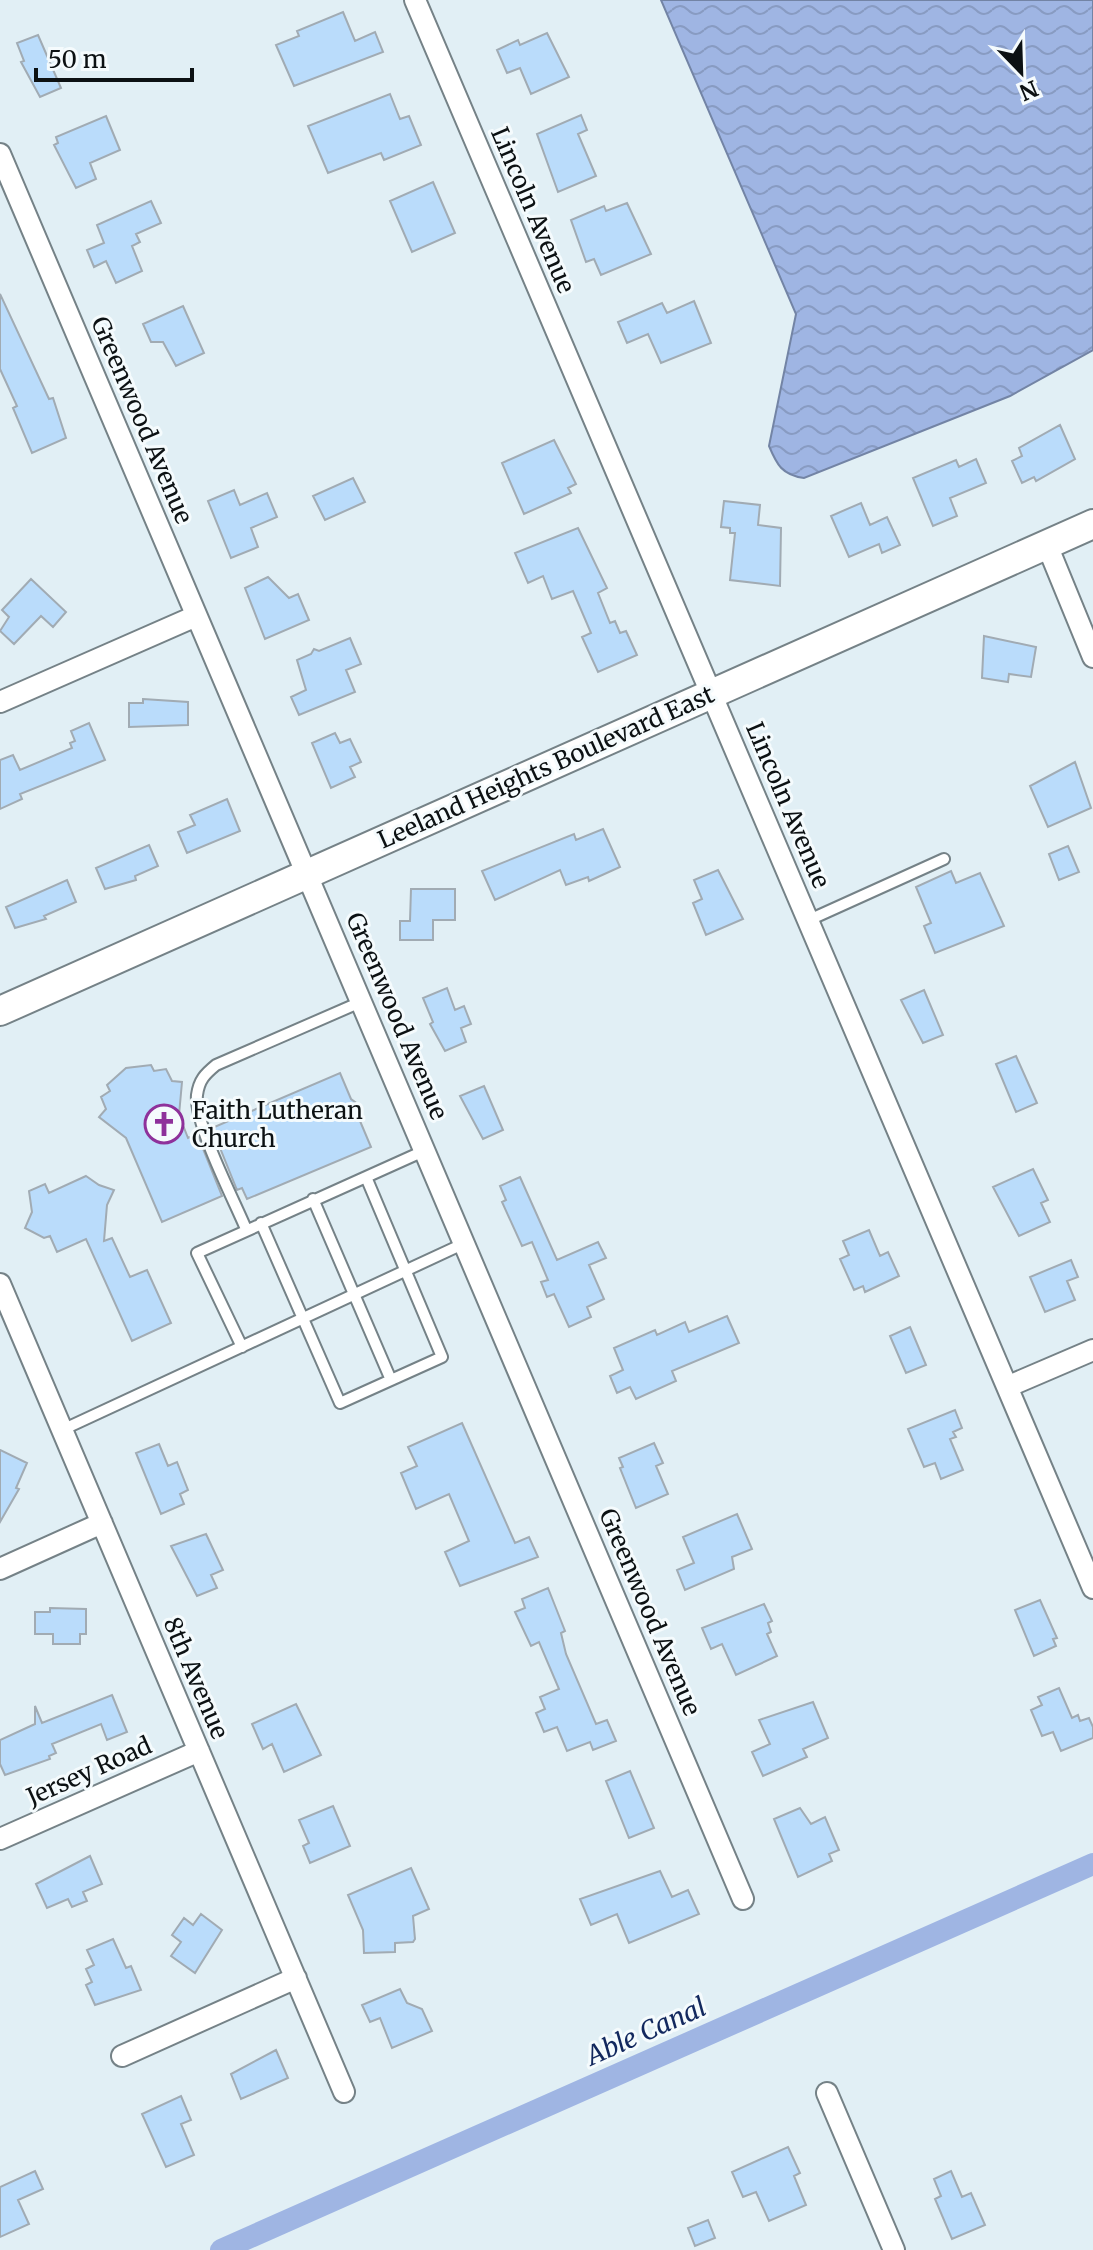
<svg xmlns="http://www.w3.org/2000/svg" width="1093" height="2250" viewBox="0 0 1093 2250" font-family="Merriweather,serif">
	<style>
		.water { fill: url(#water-waves); stroke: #7384a5; stroke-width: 2 }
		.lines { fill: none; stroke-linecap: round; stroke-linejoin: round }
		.canal { stroke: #9fb5e3; stroke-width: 22 }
		.building { fill: #badcfb; stroke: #a1abb3; stroke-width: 2 }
		.service-casing { stroke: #758287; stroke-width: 14 }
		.minor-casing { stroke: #758287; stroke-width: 24 }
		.secondary-casing { stroke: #758287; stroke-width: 32 }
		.service { stroke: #fff; stroke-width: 10 }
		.minor { stroke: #fff; stroke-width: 20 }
		.secondary { stroke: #fff; stroke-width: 28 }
		.labels { text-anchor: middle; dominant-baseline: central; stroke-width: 6; stroke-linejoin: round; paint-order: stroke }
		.street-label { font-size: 24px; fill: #0c1113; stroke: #f5fbfd }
		.poi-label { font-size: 24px; fill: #0c1113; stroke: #f5fbfd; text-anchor: start }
		.water-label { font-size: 26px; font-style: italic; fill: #12285e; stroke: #f5fbfd }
	</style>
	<defs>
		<pattern id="water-waves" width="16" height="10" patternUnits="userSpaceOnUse" patternTransform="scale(2)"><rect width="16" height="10" fill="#9fb5e3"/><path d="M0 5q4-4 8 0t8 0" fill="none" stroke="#889bc2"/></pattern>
	</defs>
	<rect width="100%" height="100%" fill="#e1eff5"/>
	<path class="water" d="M661,0H1093V350L1010,396L804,478C782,475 777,465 769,446L796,314Z"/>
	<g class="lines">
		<path class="canal" d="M221,2250L1093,1864"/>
	</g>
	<path class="building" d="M343,12L355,41L375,32L383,52L294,86L276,45L299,36L297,31Z
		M547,33L569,77L531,94L520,68L507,73L497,50L518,40L520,45Z
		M38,35L61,88L40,97L21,62L24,61L17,43Z
		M390,94L400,119L409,116L421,145L384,160L381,153L328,173L308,126Z
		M581,115L587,130L578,134L596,176L558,192L537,134Z
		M106,116L120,150L90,163L96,179L76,188L54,145L58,143L56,137Z
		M433,182L455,233L412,252L390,201Z
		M151,201L161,223L136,234L140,242L132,246L142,271L116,283L106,261L94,267L87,250L104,243L97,225Z
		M627,203L651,254L601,275L594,259L586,262L571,220L604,206L606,211Z
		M0,294L49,399L53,398L66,438L32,453L13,408L17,406L0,369Z
		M694,301L711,343L661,363L648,334L627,343L618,322L662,303L667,313Z
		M183,306L204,353L176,366L163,342H151L143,324Z
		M1060,425L1075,459L1036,481L1034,477L1022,483L1012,461L1022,456L1019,448Z
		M554,440L576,484L568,488L571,493L524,514L502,463Z
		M976,459L986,483L950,498L957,516L933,526L913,478L956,460L959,467Z
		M353,478L365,502L325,520L313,496Z
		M234,490L240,505L267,493L277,517L251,528L258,547L231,558L208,501Z
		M724,501L760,505L758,525L781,528L780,586L730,580L735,533H730V528L721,527Z
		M861,503L870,525L887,517L900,545L882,553L879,544L849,557L831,516Z
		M578,528L607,588L598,593L610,623L615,621L620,633L626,631L637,655L598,672L582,637L591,633L573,591L552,599L543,576L528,583L515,553Z
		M268,577L289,598L298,594L309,620L265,639L245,588Z
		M31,579L66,612L53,627L41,616L14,644L0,631L9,617L2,610Z
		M984,636L1036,647L1031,677L1009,674L1008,682L982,678Z
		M350,638L361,664L346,670L355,692L299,715L291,697L306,690L297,660L311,654L314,649L319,651Z
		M143,699L188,702V725L129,727V703H143Z
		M89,723L105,760L20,794L22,799L0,809V760L13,755L20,770L72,748L70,743L75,741L71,731Z
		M335,733L340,743L350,739L361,762L350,767L355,777L331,788L312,743Z
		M1075,762L1091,808L1048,827L1030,786Z
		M227,799L240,831L187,853L178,832L195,825L190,815Z
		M603,829L620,867L589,881L588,877L566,885L560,870L495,900L482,871L574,834L576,840Z
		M149,845L158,866L135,876L136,880L105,889L96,868Z
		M1068,846L1079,872L1059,880L1049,854Z
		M718,870L743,919L706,935L693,903L702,899L694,880Z
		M951,871L956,883L980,873L1004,926L935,953L924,926L931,923L916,887Z
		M67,880L76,902L44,916L46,919L15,928L6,907Z
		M411,889H455V920H433V940H400V921H410Z
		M447,988L455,1010L464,1006L471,1024L461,1028L466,1042L445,1051L430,1024L433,1022L423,998Z
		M924,990L943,1035L923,1043L901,1000Z
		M1016,1056L1037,1103L1016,1112L996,1064Z
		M151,1065L154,1071L166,1069L172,1081L182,1082L179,1115L188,1138L197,1134L222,1196L162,1222L126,1138L99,1117L106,1109L101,1097L110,1091L107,1085L126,1068Z
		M340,1073L351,1099L362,1107L360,1121L371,1147L247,1199L242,1188L237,1190L212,1128Z
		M484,1086L503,1130L483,1139L460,1096Z
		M1033,1169L1048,1200L1041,1203L1050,1222L1019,1236L993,1187Z
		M86,1176L99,1185L114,1190L107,1205L104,1241L112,1238L130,1277L147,1270L171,1323L132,1341L86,1239L57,1252L50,1236L44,1238L25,1228L32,1212L29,1191L45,1184L49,1193Z
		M520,1177L557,1260L598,1242L606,1258L589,1265L604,1299L587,1307L591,1317L569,1327L554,1294L547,1297L541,1282L548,1280L532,1242L522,1246L502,1202L506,1200L500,1186Z
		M869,1230L880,1256L888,1252L899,1276L865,1292L863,1286L854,1290L840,1259L849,1255L843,1241Z
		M1071,1260L1078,1277L1067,1281L1075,1300L1045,1312L1030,1277Z
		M727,1316L739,1343L672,1371L676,1381L636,1399L630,1387L617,1393L610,1376L623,1370L614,1348L655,1330L657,1335L685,1322L689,1332Z
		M910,1327L926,1365L906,1373L890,1336Z
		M955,1410L962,1428L953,1432L956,1437L950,1439L963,1470L941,1479L935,1463L924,1467L908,1429Z
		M462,1423L515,1543L529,1537L538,1557L460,1586L445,1552L469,1541L449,1494L416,1509L401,1473L417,1466L408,1447Z
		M654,1443L663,1463L656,1466L668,1494L636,1508L620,1468L623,1467L619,1458Z
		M159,1444L168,1466L177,1462L188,1490L180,1494L184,1504L161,1514L136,1453Z
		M0,1450L27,1463L16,1488L19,1489L0,1522Z
		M737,1514L752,1549L732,1557L734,1569L685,1590L677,1570L694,1563L683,1537Z
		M206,1534L223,1570L211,1575L217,1588L197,1596L171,1546Z
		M548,1588L565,1631L561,1633L566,1654L596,1724L607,1720L616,1741L593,1750L590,1742L567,1751L557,1727L544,1732L536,1713L545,1709L540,1697L559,1689L539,1642L531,1646L515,1612L525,1608L522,1599Z
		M1040,1600L1057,1638L1053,1639L1056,1646L1034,1656L1015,1610Z
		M764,1604L772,1621L768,1623L771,1632L767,1634L777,1656L736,1675L722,1644L711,1649L702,1628Z
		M50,1608L86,1609V1634H80V1644H53V1634H35V1612H50Z
		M1059,1688L1072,1718L1078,1715L1080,1721L1089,1718L1093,1727V1738L1061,1751L1053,1732L1042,1736L1031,1710L1042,1705L1038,1697Z
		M112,1695L127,1732L107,1740L101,1724L52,1744L56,1753L49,1756L50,1759L5,1775L0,1764V1740L35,1724V1706L42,1723Z
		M813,1702L828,1738L803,1749L807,1757L763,1776L752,1752L770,1744L759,1720Z
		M296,1704L321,1755L284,1772L272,1744L263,1749L252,1724Z
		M630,1771L654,1828L629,1838L606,1781Z
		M333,1806L350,1846L310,1863L303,1846L309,1843L299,1820Z
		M800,1808L811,1824L825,1817L839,1850L829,1854L832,1861L798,1877L774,1819Z
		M90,1856L102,1884L83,1892L87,1901L72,1907L68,1899L47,1908L36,1884Z
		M411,1868L429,1909L413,1916L415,1939L413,1942L395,1943V1952L364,1953L363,1930L348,1895Z
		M660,1871L672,1897L688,1890L699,1914L629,1943L617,1914L591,1925L580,1899Z
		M201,1914L222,1930L195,1973L171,1956L181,1942L172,1935L184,1918L193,1925Z
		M113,1939L126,1968L131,1966L141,1990L95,2005L86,1985L92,1982L86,1969L94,1965L87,1950Z
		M400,1989L407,2003L422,2009L432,2031L392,2048L380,2018L370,2022L362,2005Z
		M276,2050L288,2078L241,2099L231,2074Z
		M181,2096L191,2120L181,2124L194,2155L166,2167L142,2114Z
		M788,2147L800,2173L794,2176L806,2205L769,2221L756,2192L743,2197L732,2172Z
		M35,2171L43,2189L18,2200L29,2224L0,2237V2187Z
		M951,2171L962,2197L971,2193L985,2225L952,2239L935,2199L941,2196L934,2179Z
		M708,2220L715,2238L695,2246L688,2228Z"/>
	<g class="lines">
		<g class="service-casing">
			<path id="service" d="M809,920L944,859
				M366,1177L426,1150
				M313,1199L391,1380
				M246,1229C234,1200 194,1123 197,1095C199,1080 205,1074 216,1065L363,1001
				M242,1347L197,1253L366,1177L442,1357L340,1403L261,1223
				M62,1430L465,1243"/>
		</g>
		<g class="minor-casing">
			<path id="minor" d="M415,0L1093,1588
				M0,154L743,1899
				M1047,545L1093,657
				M0,702L196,616
				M0,1284L344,2092
				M1009,1386L1093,1350
				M0,1569L102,1523
				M0,1839L199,1751
				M122,2056L296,1978
				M827,2093L894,2250"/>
		</g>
		<g class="secondary-casing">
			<path id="secondary" d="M0,1011L1093,524"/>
		</g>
		<use href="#service" class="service"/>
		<use href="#minor" class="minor"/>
		<use href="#secondary" class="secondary"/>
	</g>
	<defs>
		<g id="church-ring" transform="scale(2)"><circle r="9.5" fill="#f5fbfd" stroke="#8e319b" stroke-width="1.5"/><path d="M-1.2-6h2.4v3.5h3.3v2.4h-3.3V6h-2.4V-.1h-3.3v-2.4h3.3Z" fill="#8e319b"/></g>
	</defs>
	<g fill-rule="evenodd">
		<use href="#church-ring" x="164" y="1124"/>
	</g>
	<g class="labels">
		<g class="street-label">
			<text transform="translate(533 210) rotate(67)">Lincoln Avenue</text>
			<text transform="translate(142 420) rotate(67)">Greenwood Avenue</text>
			<text transform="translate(546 767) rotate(-24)">Leeland Heights Boulevard East</text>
			<text transform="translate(788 805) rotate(67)">Lincoln Avenue</text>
			<text transform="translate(397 1016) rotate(67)">Greenwood Avenue</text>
			<text transform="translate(650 1612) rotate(67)">Greenwood Avenue</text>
			<text transform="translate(196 1678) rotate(67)">8th Avenue</text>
			<text transform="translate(89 1771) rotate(-24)">Jersey Road</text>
		</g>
		<g class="poi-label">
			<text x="192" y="1110">Faith Lutheran<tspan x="192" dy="28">Church</tspan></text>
		</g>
		<g class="water-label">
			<text transform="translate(646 2031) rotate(-24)">Able Canal</text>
		</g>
	</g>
	<g transform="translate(1021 72) rotate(157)" stroke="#f5fbfd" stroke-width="6" paint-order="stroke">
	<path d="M0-6L14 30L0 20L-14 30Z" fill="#0c1113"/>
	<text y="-12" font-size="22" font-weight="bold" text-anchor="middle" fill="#0c1113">N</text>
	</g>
	<path d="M36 68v12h156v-12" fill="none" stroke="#0c1113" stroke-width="4"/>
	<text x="48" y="68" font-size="24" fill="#0c1113" stroke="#f5fbfd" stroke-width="6" paint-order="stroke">50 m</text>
</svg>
